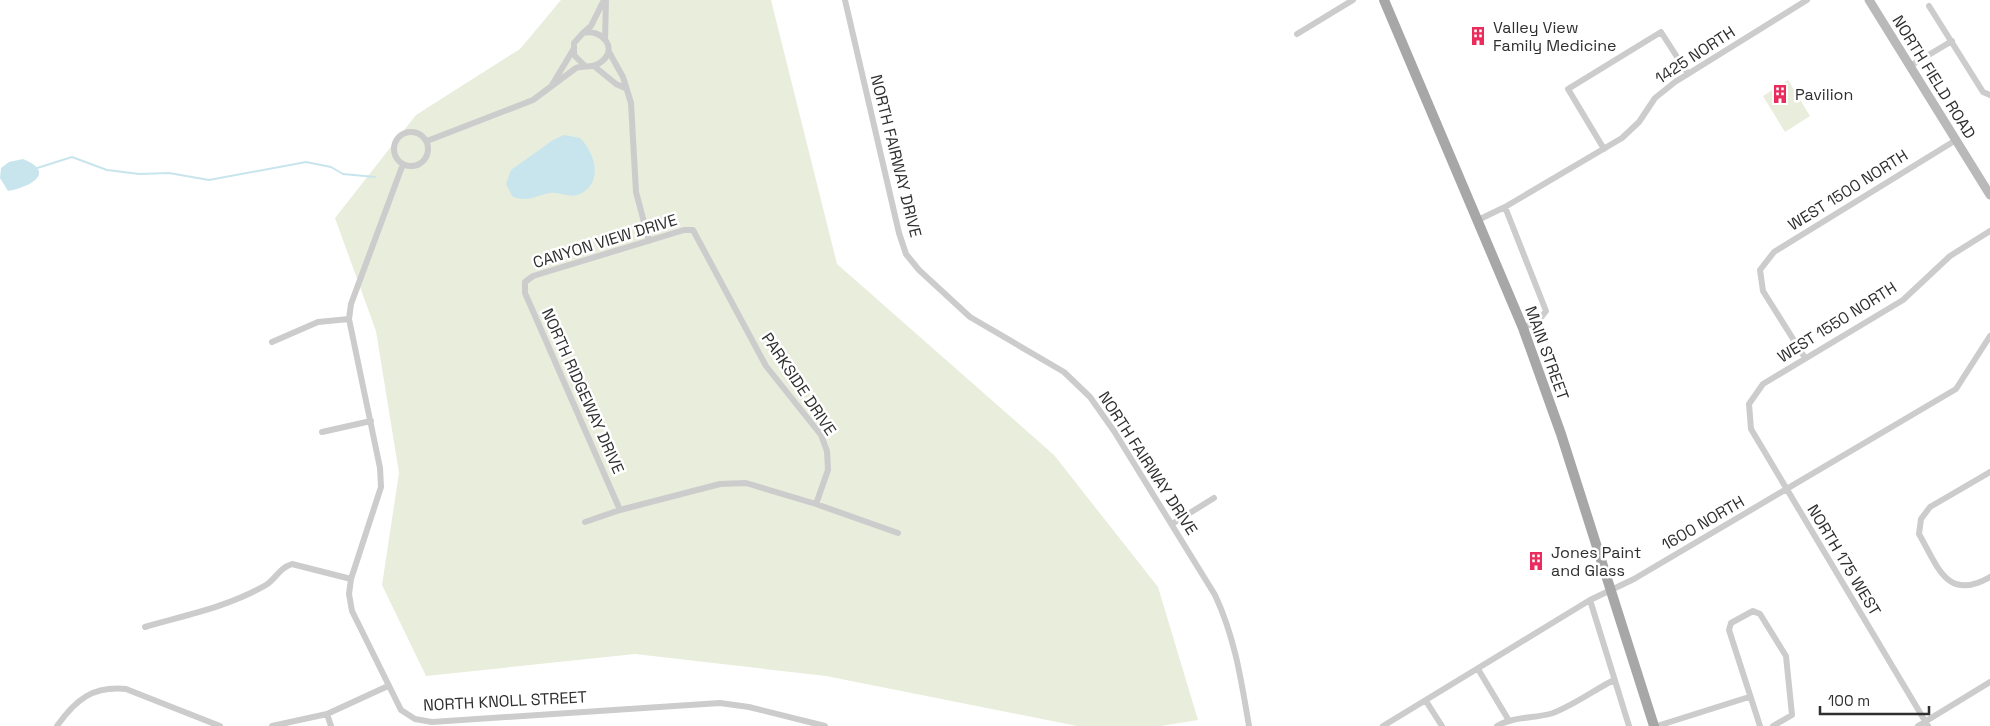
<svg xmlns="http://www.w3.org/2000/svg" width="1990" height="726" viewBox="0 0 1990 726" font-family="'Space Grotesk',sans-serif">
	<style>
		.green { fill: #e8eddc }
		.water { fill: #c8e5ed }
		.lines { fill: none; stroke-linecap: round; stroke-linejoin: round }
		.stream { stroke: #c8e5ed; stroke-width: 2 }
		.street { stroke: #ccc; stroke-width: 6 }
		.secondary { stroke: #b9b9b9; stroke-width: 9 }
		.primary { stroke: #a7a7a7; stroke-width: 10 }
		.labels { text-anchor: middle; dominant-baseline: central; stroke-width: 5; stroke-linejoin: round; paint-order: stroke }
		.poi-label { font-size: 16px; fill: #2f2f2f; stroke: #fff; text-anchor: start }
		.street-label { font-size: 16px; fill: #2f2f2f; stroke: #fff }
	</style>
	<rect width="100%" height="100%" fill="#fff"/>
	<path class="green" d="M561,0H771L837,264L1054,455L1158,587L1198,720L1161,726H1077L826,676L635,654L426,676L382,585L399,473L376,331L335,218L416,115L520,49Z
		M1788,80L1810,116L1785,132L1763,96Z"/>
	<path class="water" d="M564,135L580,138C595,153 604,182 580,194C570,199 560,191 549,193C535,196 527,203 512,196L506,184L511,170L553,140Z
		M23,159C58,173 28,188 8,191L0,178L1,168L9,162Z"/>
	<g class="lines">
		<path class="stream" d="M34,169L72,157L107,170L139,174L169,173L209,180L306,162L331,167L343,174L375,177"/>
		<path class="street" d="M845,0L899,233L906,254L919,270L970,317L1064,372L1090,397L1114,431L1215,595C1235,638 1241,679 1249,726
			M1929,6L1983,92L1990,95
			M584,32L591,26L604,0
			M1297,34L1353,0
			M605,39L606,0
			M609,52L623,77L631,103L636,192L649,241
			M594,66L616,84L625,88
			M1910,66L1952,41
			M552,85L573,50
			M394 149a17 17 0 1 1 34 0a17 17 0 1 1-34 0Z
			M427,141L533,100L576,68C584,65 593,69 601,62C619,49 602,28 583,33L574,43V55L584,65
			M1604,149L1568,89L1661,32L1688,74
			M403,164L351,304L349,319L380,468L381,487L351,579L349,594L352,611L401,710L415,719L432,722L720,703L749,707L825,726
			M1505,207L1546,311L1539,320L1523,328
			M1478,220L1505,207L1622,138L1639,122L1655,98L1675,82L1807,0
			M272,342L318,322L349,319
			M1805,358L1763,291L1760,270L1774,252L1956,140
			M322,432L371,421
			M1990,472L1930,507L1921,519L1919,534C1938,567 1947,602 1990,577
			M620,510L525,293V282L533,276L684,230H693L766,366L821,435L827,451L828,470L816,504
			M585,522L620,510L720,484L746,483L816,504L898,533
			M1172,524L1214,498
			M1590,600L1629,726
			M145,627C186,615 228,607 266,585C276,579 279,568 292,564L351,579
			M1478,669L1508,719
			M1426,701L1442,726
			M327,714L331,726
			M57,726C76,699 93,686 126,689L220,726
			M272,726L327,714L388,686
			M1383,726L1590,600L1634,579L1956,389L1990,336
			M1497,726C1514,716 1534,719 1553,713C1574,705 1594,690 1614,680
			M1657,726L1749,697
			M1760,726L1729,630L1731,623L1753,611L1760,614L1786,656L1792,715L1773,726
			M1918,726L1990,682
			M1928,726L1751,429L1749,404L1763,384L1903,300L1950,256L1990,231"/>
		<path class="secondary" d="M1869,0L1990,195"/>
		<path class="primary" d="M1384,0L1523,328L1561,434L1654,726"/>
	</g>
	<defs>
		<g id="building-bare" transform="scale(1.5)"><path d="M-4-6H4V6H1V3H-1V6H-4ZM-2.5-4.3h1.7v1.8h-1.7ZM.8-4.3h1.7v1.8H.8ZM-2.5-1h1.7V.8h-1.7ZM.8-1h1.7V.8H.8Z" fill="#ea2c5d" stroke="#fff" stroke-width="2.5" paint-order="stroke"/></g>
	</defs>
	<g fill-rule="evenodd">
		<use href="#building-bare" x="1478" y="36"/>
		<use href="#building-bare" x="1780" y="94"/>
		<use href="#building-bare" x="1536" y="561"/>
	</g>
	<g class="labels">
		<g class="poi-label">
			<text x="1493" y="27">Valley View<tspan x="1493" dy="18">Family Medicine</tspan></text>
			<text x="1795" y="94">Pavilion</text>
			<text x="1551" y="552">Jones Paint<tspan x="1551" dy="18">and Glass</tspan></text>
		</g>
		<g class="street-label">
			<text transform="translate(1695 55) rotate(-33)">1425 NORTH</text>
			<text transform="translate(1934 77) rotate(58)">NORTH FIELD ROAD</text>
			<text transform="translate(896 156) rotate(76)">NORTH FAIRWAY DRIVE</text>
			<text transform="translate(1848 190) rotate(-32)">WEST 1500 NORTH</text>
			<text transform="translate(605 241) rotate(-17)">CANYON VIEW DRIVE</text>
			<text transform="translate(1837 322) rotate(-32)">WEST 1550 NORTH</text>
			<text transform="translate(1547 353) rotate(70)">MAIN STREET</text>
			<text transform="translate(799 384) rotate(56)">PARKSIDE DRIVE</text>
			<text transform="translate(583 391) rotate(66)">NORTH RIDGEWAY DRIVE</text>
			<text transform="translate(1148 463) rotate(57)">NORTH FAIRWAY DRIVE</text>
			<text transform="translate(1703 523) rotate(-30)">1600 NORTH</text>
			<text transform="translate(1844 560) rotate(59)">NORTH 175 WEST</text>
			<text transform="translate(505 701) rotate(-3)">NORTH KNOLL STREET</text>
		</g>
	</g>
	<path d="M1820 706v8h109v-8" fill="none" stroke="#2f2f2f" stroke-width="2.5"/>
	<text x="1828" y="706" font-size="15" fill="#2f2f2f" stroke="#ffffff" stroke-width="4" paint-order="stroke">100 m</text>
</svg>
